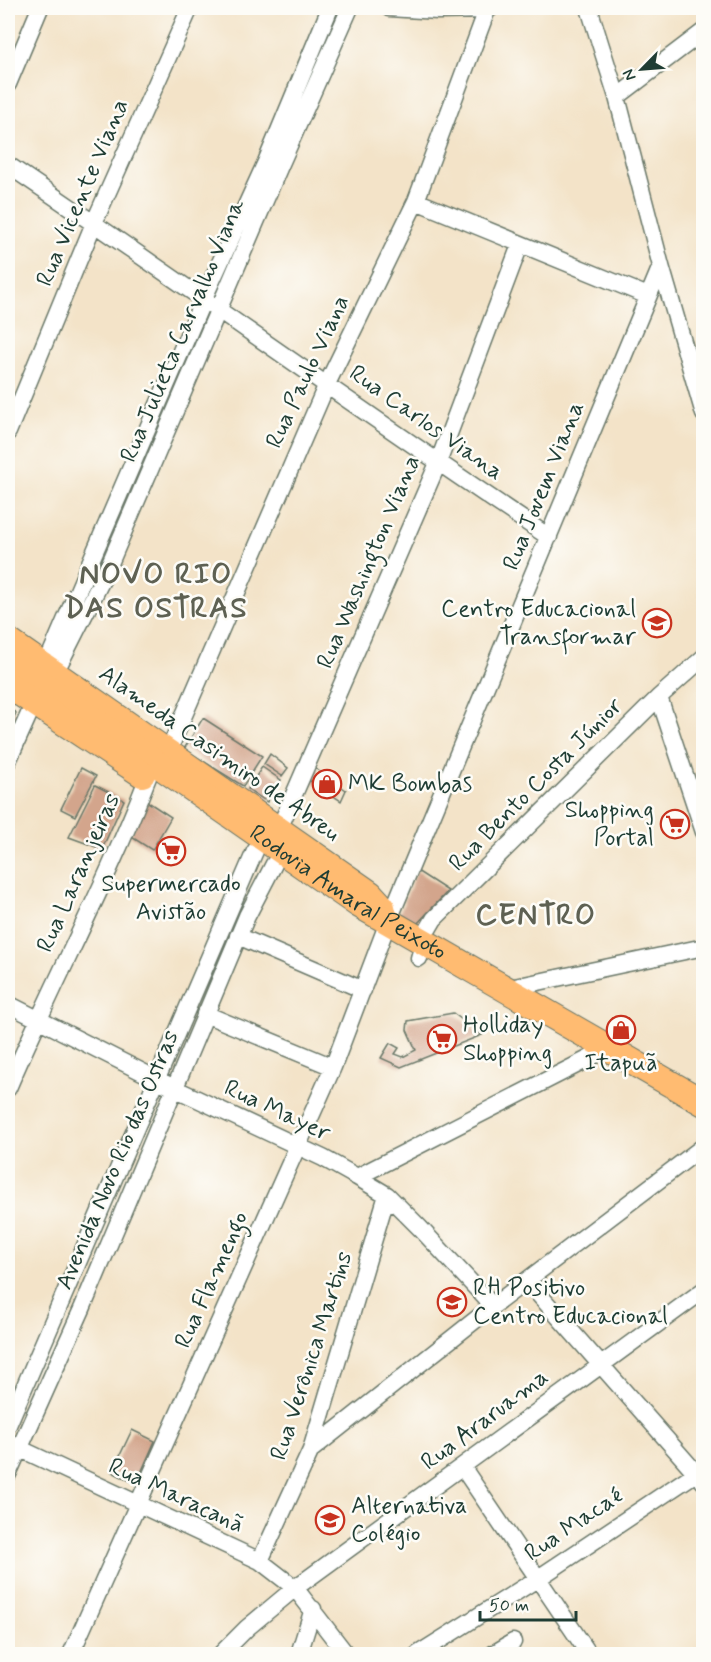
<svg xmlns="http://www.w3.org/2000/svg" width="711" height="1662" viewBox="0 0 711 1662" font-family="Mynerve,sans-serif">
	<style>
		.building { fill: #d3a58c }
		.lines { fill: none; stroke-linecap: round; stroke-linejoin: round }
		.minor-casing { stroke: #697768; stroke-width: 19 }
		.major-casing { stroke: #697768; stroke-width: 23 }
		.highway-casing { stroke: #697768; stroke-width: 28 }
		.minor { stroke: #fff; stroke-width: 16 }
		.major { stroke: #ffbb71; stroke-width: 21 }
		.highway { stroke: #ffbb71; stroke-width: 26 }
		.labels { text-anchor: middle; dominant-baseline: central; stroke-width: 5; stroke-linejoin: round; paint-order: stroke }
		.street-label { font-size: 24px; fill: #1f3d34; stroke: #fdfcf7 }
		.poi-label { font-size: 24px; fill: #1f3d34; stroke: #fdfcf7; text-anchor: start }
		.district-label { font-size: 30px; font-weight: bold; letter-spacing: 1.5px; fill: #5e6153; stroke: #fdfcf7 }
	</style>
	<rect width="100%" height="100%" fill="#fdfcf7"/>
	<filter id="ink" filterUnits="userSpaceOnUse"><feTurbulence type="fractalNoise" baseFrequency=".0167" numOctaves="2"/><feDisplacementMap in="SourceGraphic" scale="12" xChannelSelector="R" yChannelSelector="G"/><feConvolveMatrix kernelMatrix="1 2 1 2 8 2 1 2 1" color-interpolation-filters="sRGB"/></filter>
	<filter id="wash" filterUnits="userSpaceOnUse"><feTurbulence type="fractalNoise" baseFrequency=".008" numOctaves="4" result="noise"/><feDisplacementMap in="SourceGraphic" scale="24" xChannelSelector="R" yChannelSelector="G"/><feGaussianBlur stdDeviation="1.35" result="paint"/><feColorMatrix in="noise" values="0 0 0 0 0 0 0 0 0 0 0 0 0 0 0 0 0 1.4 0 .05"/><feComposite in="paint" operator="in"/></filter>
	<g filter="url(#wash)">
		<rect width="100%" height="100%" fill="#f3e3c8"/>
		<g id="blocks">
			<path class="building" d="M8,707L16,713L8,729Z
				M203,718L262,756L243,786L184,749Z
				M270,754L288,768L282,776L264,764Z
				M262,767L281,780L267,802L248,789Z
				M313,767L346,790L341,801L307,779Z
				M81,768L96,776L75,816L61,809Z
				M95,785L124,800L102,849L69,837Z
				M145,800L171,817L152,850L130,836Z
				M417,871L448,891L416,925L399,914Z
				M453,1013L482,1035L401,1067L381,1058L390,1043L399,1048L395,1054L403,1057L416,1050L407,1030L408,1021Z
				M132,1430L155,1441L136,1484L112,1472Z"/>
		</g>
	</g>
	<g filter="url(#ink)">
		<use href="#blocks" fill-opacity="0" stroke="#697768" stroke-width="1.5"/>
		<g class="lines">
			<g class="minor-casing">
				<path id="minor" d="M389,8L438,11L487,10L491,8
					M589,8L617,97L661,266L704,414
					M8,84L40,8
					M617,97L704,31
					M8,165C189,287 367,416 549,537
					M416,201L648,296
					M8,432L94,223L190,8
					M46,665L203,300L266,162L330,8
					M56,671L108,568L279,168L350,8
					M659,697L704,832
					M168,752L327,384L416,201L487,10
					M8,761L38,694
					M279,829L438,463L520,245
					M238,936L363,990
					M419,958L427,931L434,919L659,697L704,657
					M505,989L704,947
					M8,1004L174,1088L323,1158L357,1177L387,1195L420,1228L493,1306
					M205,1014L333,1067
					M8,1088C53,983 107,883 148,777
					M357,1177L592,1057
					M527,1281L704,1482
					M8,1425L255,851
					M8,1443L260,1561L295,1588L346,1654
					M311,1450L493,1306L704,1146
					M463,1468L589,1654
					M8,1474L82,1309L247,916L274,864
					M260,1561L311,1450L387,1195
					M71,1654L333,1067L388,922L661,266
					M221,1654L247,1628L295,1588L704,1290
					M299,1654L313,1609
					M418,1654L537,1579L696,1473
					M493,1654L513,1642"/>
			</g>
			<g class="major-casing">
				<path id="major" d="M8,638L372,892L384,905L388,922"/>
			</g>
			<g class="highway-casing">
				<g id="highway">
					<path id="s1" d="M8,660L358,904L704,1103"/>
					<path d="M8,685L142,774"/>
				</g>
			</g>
			<use href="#minor" class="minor"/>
			<use href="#major" class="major"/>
			<use href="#highway" class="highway"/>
		</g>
	</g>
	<defs>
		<g id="school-ring" transform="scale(1.5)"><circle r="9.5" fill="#fdfcf7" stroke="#c8321e" stroke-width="1.5"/><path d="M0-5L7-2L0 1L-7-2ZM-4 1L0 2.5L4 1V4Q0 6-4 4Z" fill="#c8321e"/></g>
		<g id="shop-ring" transform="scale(1.5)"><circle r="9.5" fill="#fdfcf7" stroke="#c8321e" stroke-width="1.5"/><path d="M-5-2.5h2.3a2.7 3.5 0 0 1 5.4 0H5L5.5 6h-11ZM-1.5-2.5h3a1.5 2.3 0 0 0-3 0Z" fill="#c8321e"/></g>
		<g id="supermarket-ring" transform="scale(1.5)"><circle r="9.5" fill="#fdfcf7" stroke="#c8321e" stroke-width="1.5"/><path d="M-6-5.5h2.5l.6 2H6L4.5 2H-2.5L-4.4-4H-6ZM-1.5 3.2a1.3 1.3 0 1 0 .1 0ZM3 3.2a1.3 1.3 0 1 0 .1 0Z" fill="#c8321e"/></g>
	</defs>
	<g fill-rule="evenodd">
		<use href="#school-ring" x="657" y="623"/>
		<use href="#shop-ring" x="327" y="784"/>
		<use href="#supermarket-ring" x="675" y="824"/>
		<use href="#supermarket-ring" x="171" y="851"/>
		<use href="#shop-ring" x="621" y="1030"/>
		<use href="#supermarket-ring" x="442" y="1039"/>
		<use href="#school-ring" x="452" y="1302"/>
		<use href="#school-ring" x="330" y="1520"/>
	</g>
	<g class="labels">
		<g class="street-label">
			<text transform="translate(83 193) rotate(-67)">Rua Vicente Viana</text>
			<text transform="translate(183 331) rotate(-67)">Rua Julieta Carvalho Viana</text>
			<text transform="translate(308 372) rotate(-65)">Rua Paulo Viana</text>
			<text transform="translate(426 423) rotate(35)">Rua Carlos Viana</text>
			<text transform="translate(544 486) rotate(-68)">Rua Jovem Viana</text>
			<text transform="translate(369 562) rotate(-67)">Rua Washington Viana</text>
			<text transform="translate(219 754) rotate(35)">Alameda Casimiro de Abreu</text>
			<text transform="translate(536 785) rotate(-45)">Rua Bento Costa Júnior</text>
			<text transform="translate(79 873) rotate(-66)">Rua Laranjeiras</text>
			<text stroke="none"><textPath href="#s1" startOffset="412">Rodovia Amaral Peixoto</textPath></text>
			<text transform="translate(277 1111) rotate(25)">Rua Mayer</text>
			<text transform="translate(118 1160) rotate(-67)">Avenida Novo Rio das Ostras</text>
			<text transform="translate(212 1280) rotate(-66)">Rua Flamengo</text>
			<text transform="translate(312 1356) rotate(-72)">Rua Verônica Martins</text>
			<text transform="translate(485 1420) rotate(-37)">Rua Araruama</text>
			<text transform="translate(176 1496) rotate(25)">Rua Maracanã</text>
			<text transform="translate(574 1525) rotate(-34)">Rua Macaé</text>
		</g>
		<g class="poi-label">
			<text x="636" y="609" text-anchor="end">Centro Educacional<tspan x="636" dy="28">Transformar</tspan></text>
			<text x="348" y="784">MK Bombas</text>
			<text x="654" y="810" text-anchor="end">Shopping<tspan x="654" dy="28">Portal</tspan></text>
			<text x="171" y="884" text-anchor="middle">Supermercado<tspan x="171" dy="28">Avistão</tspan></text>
			<text x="463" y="1025">Holliday<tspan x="463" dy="28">Shopping</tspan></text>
			<text x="621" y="1063" text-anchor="middle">Itapuã</text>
			<text x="473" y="1288">RH Positivo<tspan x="473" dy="28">Centro Educacional</tspan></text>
			<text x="351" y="1506">Alternativa<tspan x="351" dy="28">Colégio</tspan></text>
		</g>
		<g class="district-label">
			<text x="156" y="574">NOVO RIO<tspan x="156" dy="34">DAS OSTRAS</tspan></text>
			<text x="536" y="915">CENTRO</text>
		</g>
	</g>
	<rect width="711" height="1662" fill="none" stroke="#fdfcf7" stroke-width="30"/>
	<g transform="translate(642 69) rotate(245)" stroke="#fdfcf7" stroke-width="4.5" paint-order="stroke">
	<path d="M0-4.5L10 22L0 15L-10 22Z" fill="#1f3d34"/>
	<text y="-9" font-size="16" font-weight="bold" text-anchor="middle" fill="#1f3d34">N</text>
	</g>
	<path d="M480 1611v9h96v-9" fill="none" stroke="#1f3d34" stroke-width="3"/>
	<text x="489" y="1611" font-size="18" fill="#1f3d34" stroke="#fdfcf7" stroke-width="4.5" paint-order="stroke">50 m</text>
</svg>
